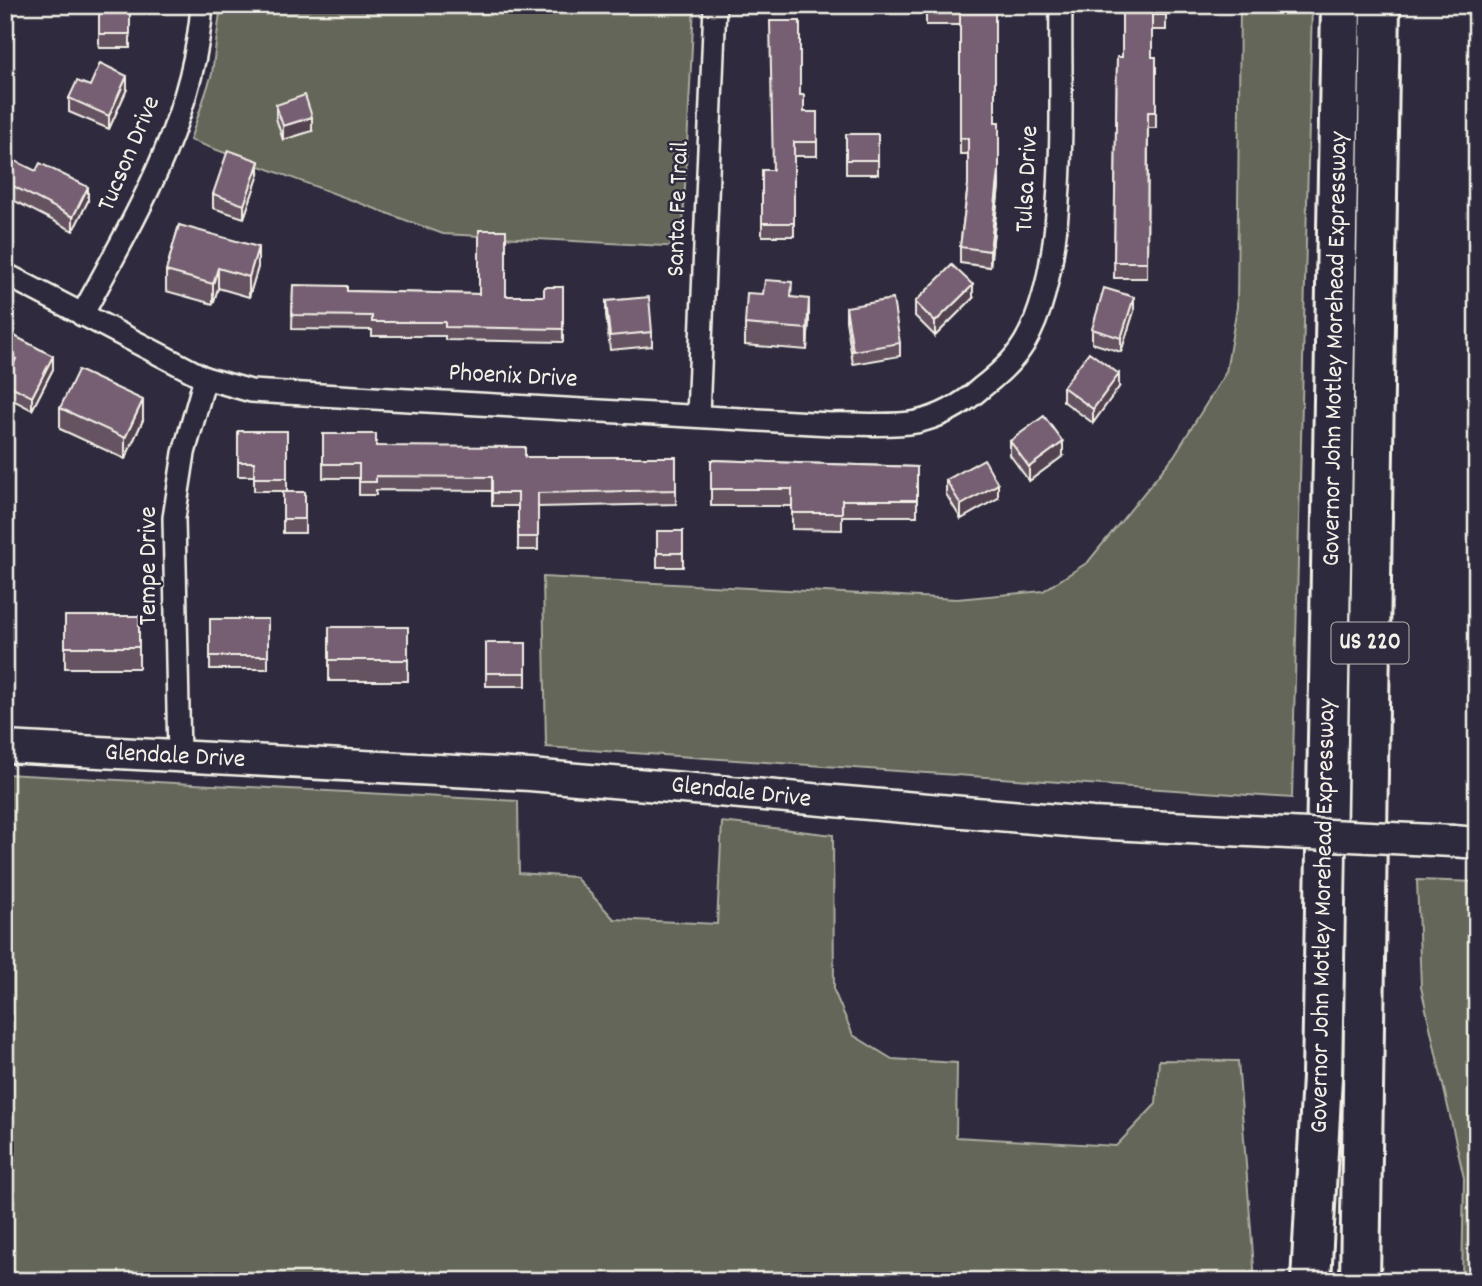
<svg xmlns="http://www.w3.org/2000/svg" width="1482" height="1286" viewBox="0 0 1482 1286" font-family="Dekko,sans-serif">
	<style>
		.built { fill: #443a4d }
		.green { fill: #646658; stroke: #acaca0; stroke-width: 2 }
		.lines { fill: none; stroke-linecap: round; stroke-linejoin: round }
		.street-casing { stroke: #f4f1e8; stroke-width: 26 }
		.secondary-casing { stroke: #f4f1e8; stroke-width: 35 }
		.highway-casing { stroke: #f4f1e8; stroke-width: 44 }
		.street { stroke: #2f2a3d; stroke-width: 21 }
		.secondary { stroke: #2f2a3d; stroke-width: 30 }
		.highway { stroke: #2f2a3d; stroke-width: 38 }
		.secondary-bridge-casing { stroke: #f4f1e8; stroke-width: 35; stroke-linecap: butt }
		.secondary-bridge { stroke: #2f2a3d; stroke-width: 30 }
		.wall { fill: #655262; stroke: #f4f1e8; stroke-width: 2 }
		.shaded-wall { fill: #534250; stroke: #f4f1e8; stroke-width: 2 }
		.building { fill: #765f72; stroke: #f4f1e8; stroke-width: 2 }
		.labels { text-anchor: middle; dominant-baseline: central; stroke-width: 5; stroke-linejoin: round; paint-order: stroke }
		.shield { fill: #2f2a3d; stroke: #b9b5b5; stroke-width: 2 }
		.shield-label { font-size: 24px; font-weight: bold; fill: #f4f1e8 }
		.street-label { font-size: 26px; fill: #f4f1e8; stroke: #2f2a3d }
	</style>
	<rect width="100%" height="100%" fill="#2f2a3d"/>
	<filter id="ink" filterUnits="userSpaceOnUse"><feTurbulence type="fractalNoise" baseFrequency=".0143" numOctaves="2"/><feDisplacementMap in="SourceGraphic" scale="14" xChannelSelector="R" yChannelSelector="G"/><feConvolveMatrix kernelMatrix="1 2 1 2 8 2 1 2 1" color-interpolation-filters="sRGB"/></filter>
	<g filter="url(#ink)">
		<path class="built" d="M1477,123V801H1471Z"/>
		<path class="green" d="M221,5H694L682,247L443,234L190,140L212,74Z
			M1240,5H1312L1292,798L546,747L543,577L957,599L1043,591L1088,562L1174,456L1226,372L1237,307Z
			M5,774L518,801L519,873L575,877L614,919L717,924L722,822L833,835L834,991L853,1035L892,1059L957,1063L956,1137L1116,1146L1156,1104L1159,1060L1238,1061L1255,1281H5Z
			M1417,880L1477,882V1281H1462L1464,1178L1421,987Z"/>
		<g class="lines">
			<g class="street-casing">
				<path id="street" d="M5,274L205,378L251,391L830,424C858,423 889,427 916,422C940,417 963,404 981,388C995,377 1009,365 1019,351C1072,279 1059,95 1061,5
					M82,315C135,217 194,120 202,5
					M698,415L715,5
					M179,757L174,518L184,453L205,378"/>
			</g>
			<g class="secondary-casing">
				<path id="secondary" d="M5,747L530,775L1092,823L1227,830
					M1453,841L1477,843"/>
			</g>
			<g class="highway-casing">
				<path id="highway" d="M1311,1281L1322,1077L1341,5
					M1360,1281L1380,5"/>
			</g>
			<use href="#street" class="street"/>
			<use href="#secondary" class="secondary"/>
			<use href="#highway" class="highway"/>
			<g class="secondary-bridge-casing">
				<path id="secondary-bridge" d="M1227,830L1453,841"/>
			</g>
			<use href="#secondary-bridge" class="secondary-bridge"/>
		</g>
		<path class="wall" d="M99,5H130V48H99Z
			M926,5H995V122L999,186L990,267L960,263V247L968,185V154H960V25H926Z
			M1122,5H1166V30H1152V57H1156V128H1148L1147,278H1114L1117,57H1122Z
			M90,86L127,89L109,129L69,112V98Z
			M800,95L804,112H817V156H794V236H762V170H773Z
			M276,105L312,131L283,140L276,118Z
			M846,134H878V174H846Z
			M5,156L88,201L73,231L5,196Z
			M259,174L244,218L213,208V194Z
			M179,225L258,267L249,297L218,288L213,304L166,291V271Z
			M293,285L347,291L479,294L506,296H544L563,287V342L445,340V336H372V330L292,329Z
			M792,298L809,320L807,350L745,345V324Z
			M973,298L935,336L915,316V302Z
			M606,301L652,332V346L610,350L606,315Z
			M846,307L900,343V356L853,364L846,321Z
			M1134,311L1121,352L1092,343V329Z
			M5,331L53,369L32,410L5,396V380L10,370L5,368Z
			M1063,387H1119L1093,423L1063,401Z
			M60,408L143,420L125,459L60,429Z
			M238,431H287V491H254V476H238Z
			M323,434L376,446L525,457H676V504L538,507V550H518V506H492V491L376,490V495H359V478H323Z
			M1010,441L1063,456L1029,481L1010,455Z
			M711,460L917,467V516H842V530L792,529V506H711Z
			M946,480L998,498L961,519L946,494Z
			M283,492H305V533H283Z
			M657,531H683V567H657Z
			M65,616H139V668H65Z
			M210,619H268V669H210Z
			M329,627H408V681H329Z
			M486,643H526V686H486Z"/>
		<path class="shaded-wall" d="M127,76V89L109,129V116Z
			M312,117V131L283,140V126Z
			M259,161V174L244,218V205Z
			M999,170V186L990,267V251Z
			M88,187V201L73,231V217Z
			M258,247V267L249,297V277Z
			M218,268V288L213,304V284Z
			M973,285V298L935,336V322Z
			M1134,297V311L1121,352V338Z
			M809,299V320L807,350V329Z
			M53,356V369L32,410V397Z
			M1119,374V387L1093,423V409Z
			M143,400V420L125,459V438Z
			M1063,442V456L1029,481V467Z
			M998,484V498L961,519V505Z"/>
		<path class="building" d="M99,5H130V34H99Z
			M926,5H995V122H999V170L990,251L960,247L968,185V138H960V9H926Z
			M1122,5H1166V15H1152V57H1156V112H1148L1147,262H1114L1117,57H1122Z
			M770,21H800V95H804V112H817V142H794V223H762V170H773Z
			M100,63L127,76L109,116L69,98L77,81L90,86Z
			M305,95L312,117L283,126L276,105Z
			M846,134H878V160H846Z
			M228,150L259,161L244,205L213,194Z
			M5,156L36,171L40,163L88,187L73,217L5,182Z
			M179,225L258,247L249,277L218,268L213,284L166,271Z
			M479,230H506V296H544V287H563V329L445,327V322H372V316L292,315L293,285L347,286V291L479,294Z
			M952,265L973,285L935,322L915,302Z
			M765,280L792,282L791,297L809,299L807,329L745,324L747,293L763,294Z
			M1104,288L1134,297L1121,338L1092,329Z
			M649,297L652,332L610,336L606,301Z
			M893,299L900,343L853,351L846,307Z
			M5,331L53,356L32,397L5,383V380L16,359L5,354Z
			M1089,352L1119,374L1093,409L1063,387Z
			M78,370L143,400L125,438L60,408Z
			M1044,416L1063,442L1029,467L1010,441Z
			M238,431H287V478H254V462H238Z
			M323,434H376V446L525,447V457H676V490L538,493V537H518V493H492V477L376,476V482H359V464H323Z
			M984,459L998,484L961,505L946,480Z
			M711,460L917,467V500H842V513H792V489H711Z
			M283,492H305V519H283Z
			M657,531H683V553H657Z
			M65,616H139V647H65Z
			M210,619H268V656H210Z
			M329,627H408V660H329Z
			M486,643H526V673H486Z"/>
	</g>
	<g class="labels">
		<rect class="shield" x="1331.5" y="622.5" width="77" height="41" rx="5"/>
		<g class="shield-label">
			<text x="1370" y="643">US 220</text>
		</g>
		<g class="street-label">
			<text transform="translate(130 154) rotate(-67)">Tucson Drive</text>
			<text transform="translate(1028 179) rotate(-87)">Tulsa Drive</text>
			<text transform="translate(679 209) rotate(-88)">Santa Fe Trail</text>
			<text transform="translate(1336 349) rotate(-89)">Governor John Motley Morehead Expressway</text>
			<text transform="translate(513 377) rotate(3)">Phoenix Drive</text>
			<text transform="translate(149 566) rotate(-90)">Tempe Drive</text>
			<text transform="translate(175 757) rotate(3)">Glendale Drive</text>
			<text transform="translate(741 793) rotate(6)">Glendale Drive</text>
			<text transform="translate(1324 916) rotate(-89)">Governor John Motley Morehead Expressway</text>
		</g>
	</g>
	<rect width="1482" height="1286" fill="none" stroke="#2f2a3d" stroke-width="28"/>
	<rect x="14" y="14" width="1454" height="1258" fill="none" stroke="#f4f1e8" stroke-width="2.5" filter="url(#ink)"/>
</svg>
